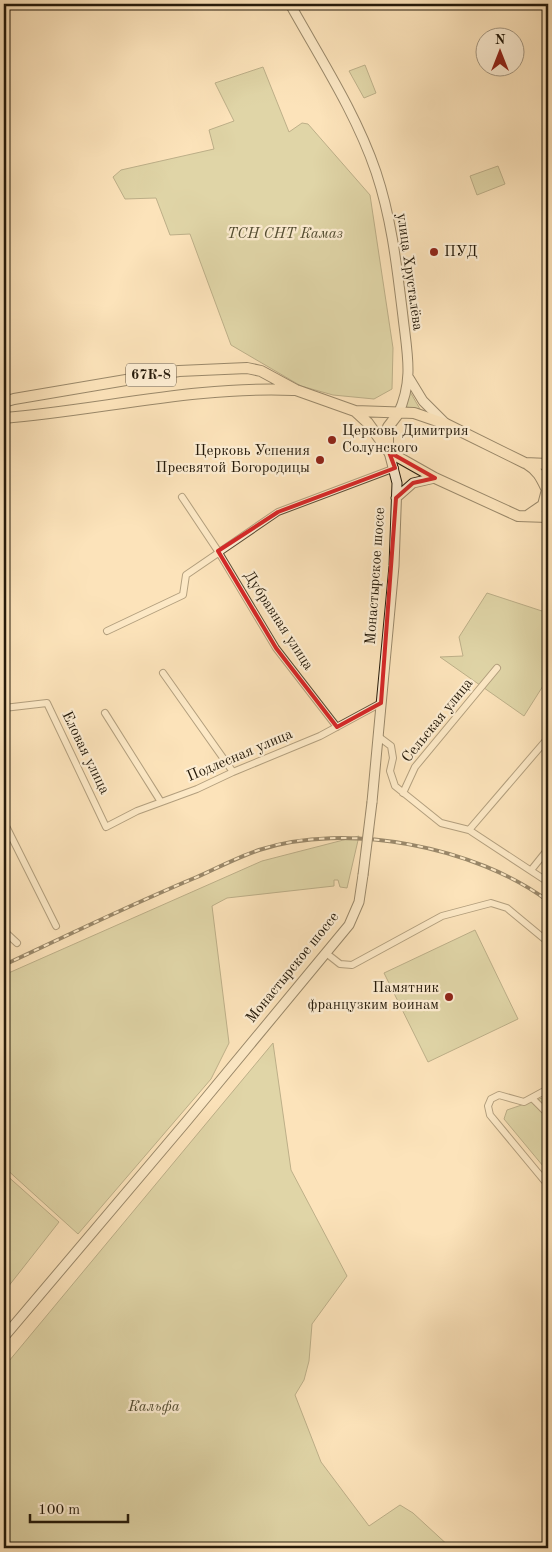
<svg xmlns="http://www.w3.org/2000/svg" width="552" height="1552" viewBox="0 0 552 1552" font-family="'Old Standard TT',serif">
	<style>
		.green { fill: #bec490; stroke: #726f4d }
		.lines { fill: none; stroke-linecap: round; stroke-linejoin: round }
		.street-casing { stroke: #5b4c36; stroke-width: 8 }
		.secondary-casing { stroke: #251a0a; stroke-width: 11 }
		.primary-casing { stroke: #251a0a; stroke-width: 12 }
		.street { stroke: #fdedd2; stroke-width: 6 }
		.secondary { stroke: #fdedd2; stroke-width: 9 }
		.primary { stroke: #fce3ba; stroke-width: 10 }
		.rail-casing { stroke: #251a0a; stroke-width: 4 }
		.rail { stroke: #fdedd2; stroke-width: 2; stroke-dasharray: 5.5; stroke-linecap: butt }
		.secondary-bridge-casing { stroke: #251a0a; stroke-width: 11; stroke-linecap: butt }
		.secondary-bridge { stroke: #fdedd2; stroke-width: 9 }
		.marked { fill: none; stroke: #d62828; stroke-width: 4; stroke-linejoin: round }
		.poi-dot { fill: #8f2418; stroke: #fdedd2; stroke-width: 2 }
		.labels { text-anchor: middle; dominant-baseline: central; stroke-width: 4.5; stroke-linejoin: round; paint-order: stroke }
		.shield { fill: #fdedd2; stroke: #665946; stroke-width: 1 }
		.shield-label { font-size: 14px; font-weight: bold; fill: #251a0a }
		.park-label { font-size: 15px; font-style: italic; fill: #534d32; stroke: #fdedd2 }
		.poi-label { font-size: 15px; fill: #251a0a; stroke: #fdedd2; text-anchor: start }
		.street-label { font-size: 15px; fill: #251a0a; stroke: #fdedd2 }
	</style>
	<rect width="100%" height="100%" fill="#fce3ba"/>
	<filter id="stains"><feTurbulence type="fractalNoise" baseFrequency=".004" numOctaves="4"/><feColorMatrix values="0 0 0 0 .2 0 0 0 0 .09 0 0 0 0 .02 0 0 0 .5 -.17"/></filter>
	<radialGradient id="worn" r=".72"><stop offset=".6" stop-color="#630" stop-opacity="0"/><stop offset="1" stop-color="#630" stop-opacity=".3"/></radialGradient>
	<path class="green" d="M365,65L376,93L364,98L349,71Z
		M263,67L289,132L302,123L308,124L370,195L393,348L392,389L374,399L333,395L301,386L231,345L190,234L170,235L156,198L125,199L113,177L121,170L214,149L209,130L234,121L215,83Z
		M498,166L505,184L477,195L470,176Z
		M409,390L420,409L406,407Z
		M487,593L548,613V678L524,716L440,657L463,656L459,637Z
		M359,836L347,888L340,887L338,880H334V886L227,898L212,906L229,1043L211,1079L78,1234L4,1167V975L262,861Z
		M475,930L518,1019L428,1062L384,973Z
		M273,1043L291,1170L347,1276L312,1324L309,1361L304,1380L295,1395L321,1462L369,1526L400,1505L413,1513L451,1548H4V1367Z
		M548,1096V1172L504,1119L507,1110Z
		M4,1173L59,1222L4,1292Z"/>
	<g class="lines">
		<g class="street-casing">
			<path id="street" d="M182,497L218,551L276,648L337,727
				M107,631L183,595L186,575L278,512L395,468
				M163,673L233,772
				M4,708L47,703L106,827L137,811L197,789L233,772L320,736L381,703
				M105,713L161,802
				M379,737L391,746L393,758L390,771L395,786L441,823L469,830L548,882
				M403,793L415,767L497,668
				M4,822L56,926
				M469,830L548,738
				M532,869L548,849
				M4,931L17,943
				M326,953L340,964L352,965L442,916L491,903L507,908L548,942
				M548,1089L524,1102L499,1095L491,1099L488,1106L490,1115L548,1185
				M533,1099L548,1114"/>
		</g>
		<g class="secondary-casing">
			<path id="secondary" d="M290,4C320,58 356,113 376,172C392,220 397,268 403,317C407,353 414,380 398,414
				M409,378L423,401L446,424
				M396,498L413,483L435,478
				M372,802L394,566L397,483L389,452
				M4,1337L186,1122L349,925L359,902L363,875"/>
		</g>
		<g class="primary-casing">
			<path id="primary" d="M4,402L14,399L179,371L247,368L261,371L296,390L355,411L414,413L446,424L525,463L548,464
				M355,411L368,423L389,452L435,478L518,516L548,517
				M4,418C100,410 195,386 293,390
				M388,449V427L398,414
				M527,464C539,471 542,480 548,492
				M527,516L543,505L548,486"/>
		</g>
		<use href="#street" class="street"/>
		<use href="#secondary" class="secondary"/>
		<use href="#primary" class="primary"/>
		<g class="rail-casing">
			<path id="rail" d="M4,965C68,935 132,904 197,877C217,868 238,857 259,850C346,821 476,847 548,901"/>
		</g>
		<use href="#rail" class="rail"/>
		<g class="secondary-bridge-casing">
			<path id="secondary-bridge" d="M363,875L372,802"/>
		</g>
		<use href="#secondary-bridge" class="secondary-bridge"/>
	</g>
	<path d="M0 0H552V1552H0ZM389,452L435,478L413,483L396,498L381,703L337,727L276,648L218,551L278,512L395,468Z" fill="#fce3ba" fill-opacity=".55" fill-rule="evenodd"/>
	<path class="marked" d="M389,452L435,478L413,483L396,498L381,703L337,727L276,648L218,551L278,512L395,468Z"/>
	<g class="poi-dot">
		<circle cx="434" cy="252" r="5"/>
		<circle cx="332" cy="440" r="5"/>
		<circle cx="320" cy="460" r="5"/>
		<circle cx="449" cy="997" r="5"/>
	</g>
	<g class="labels">
		<rect class="shield" x="126" y="363.5" width="50" height="23" rx="4"/>
		<g class="shield-label">
			<text x="151" y="375">67К-8</text>
		</g>
		<g class="park-label">
			<text x="285" y="234">ТСН СНТ Камаз</text>
			<text x="154" y="1407">Кальфа</text>
		</g>
		<g class="poi-label">
			<text x="444" y="252">ПУД</text>
			<text x="342" y="431">Церковь Димитрия<tspan x="342" dy="17">Солунского</tspan></text>
			<text x="310" y="451" text-anchor="end">Церковь Успения<tspan x="310" dy="17">Пресвятой Богородицы</tspan></text>
			<text x="439" y="988" text-anchor="end">Памятник<tspan x="439" dy="17">французким воинам</tspan></text>
		</g>
		<g class="street-label">
			<text transform="translate(409 272) rotate(82)">улица Хрусталёва</text>
			<text transform="translate(376 576) rotate(-86)">Монастырское шоссе</text>
			<text transform="translate(278 621) rotate(57)">Дубравная улица</text>
			<text transform="translate(438 721) rotate(-51)">Сельская улица</text>
			<text transform="translate(85 753) rotate(64)">Еловая улица</text>
			<text transform="translate(240 756) rotate(-23)">Подлесная улица</text>
			<text transform="translate(293 968) rotate(-51)">Монастырское шоссе</text>
		</g>
	</g>
	<rect width="552" height="1552" fill="none" stroke="#fce3ba" stroke-width="20"/>
	<rect x="5" y="5" width="542" height="1542" fill="none" stroke="#251a0a" stroke-width="2.5"/>
	<rect x="10" y="10" width="532" height="1532" fill="none" stroke="#251a0a"/>
	<g transform="translate(500 52)"><circle r="24" fill="#fdedd2" stroke="#a79982"/>
	<path d="M0-4L9 19L0 12L-9 19Z" fill="#8f2418"/>
	<text y="-8" font-size="14" font-weight="bold" text-anchor="middle" fill="#251a0a">N</text>
	</g>
	<path d="M30 1514v8h98v-8" fill="none" stroke="#251a0a" stroke-width="2.5"/>
	<text x="38" y="1514" font-size="15" fill="#251a0a" stroke="#fdedd2" stroke-width="4" paint-order="stroke">100 m</text>
	<rect width="100%" height="100%" filter="url(#stains)"/>
	<rect width="100%" height="100%" fill="url(#worn)"/>
</svg>
